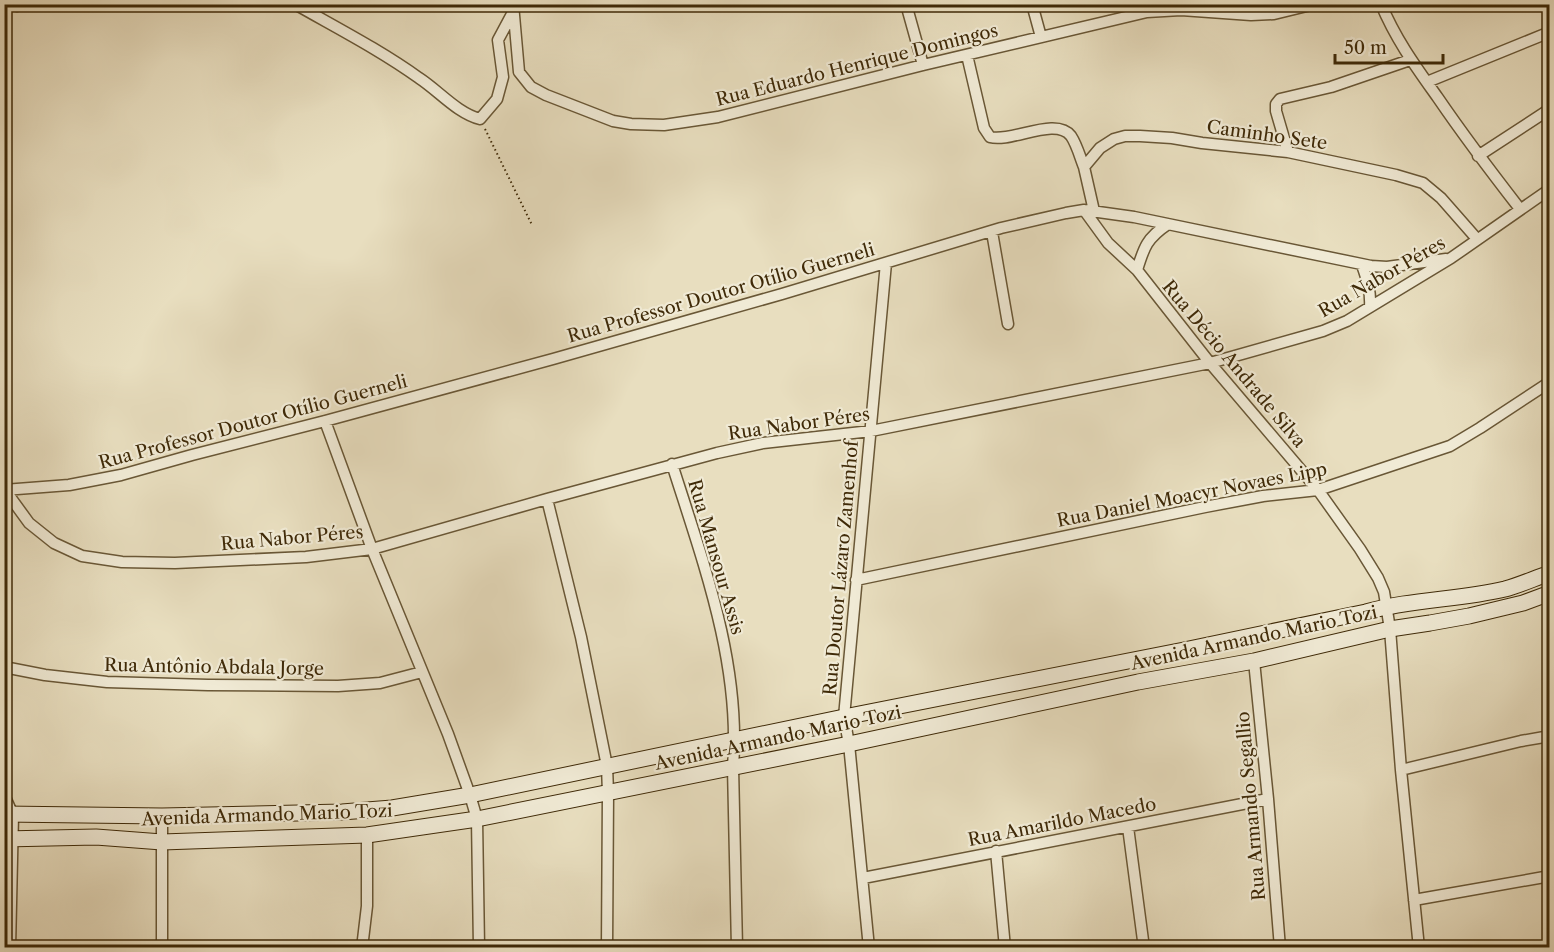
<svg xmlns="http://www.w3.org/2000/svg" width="1554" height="952" viewBox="0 0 1554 952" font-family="'Libre Caslon Text',serif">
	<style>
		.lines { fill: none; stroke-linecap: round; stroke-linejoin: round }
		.street-casing { stroke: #695736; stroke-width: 13 }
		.secondary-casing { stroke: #3f2a08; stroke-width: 17 }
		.path { stroke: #3f2a08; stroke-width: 2; stroke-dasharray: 1.5 3; stroke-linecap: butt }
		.street { stroke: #f0ead5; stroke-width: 10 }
		.secondary { stroke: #f0ead5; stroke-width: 15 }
		.labels { text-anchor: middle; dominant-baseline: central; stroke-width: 4.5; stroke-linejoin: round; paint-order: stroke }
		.street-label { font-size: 18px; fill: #3f2a08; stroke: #f0ead5 }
	</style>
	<rect width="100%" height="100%" fill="#e8debf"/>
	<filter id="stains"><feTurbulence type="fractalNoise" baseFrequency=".00333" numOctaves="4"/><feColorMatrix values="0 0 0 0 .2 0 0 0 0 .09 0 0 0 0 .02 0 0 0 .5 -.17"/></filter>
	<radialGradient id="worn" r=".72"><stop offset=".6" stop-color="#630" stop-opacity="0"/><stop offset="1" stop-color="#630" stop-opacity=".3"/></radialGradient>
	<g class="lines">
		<g class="street-casing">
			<path id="street" d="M15,4L17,6
				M295,4C337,28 380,50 419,78C439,91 457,113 480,119L497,99L503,77L498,40L513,12
				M513,4L519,72L531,87L546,95L613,121L631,124L664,125L718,117L923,65L1147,12L1181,10L1251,15L1274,14L1315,4
				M906,4L923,65
				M1032,4L1041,37
				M1381,4C1396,40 1416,67 1438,98C1464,136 1492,173 1520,209
				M967,55L984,128L990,137C1011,143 1056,116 1071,136C1077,145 1080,157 1084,167
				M1427,82L1550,32
				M1288,152L1276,111V104L1280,99L1331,87L1410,60
				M1478,156L1550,109
				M1084,210L1108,243L1137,270L1210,363L1318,490L1360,549L1378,578L1384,592L1390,629L1401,770L1419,948
				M1094,211L1084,167L1100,148L1114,139L1125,136H1140L1172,138L1202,143L1288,152L1396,175L1423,183L1441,198L1477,239
				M992,232L1008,324
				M1362,265C1367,279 1371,291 1370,307
				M1137,270C1144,247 1147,238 1168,224
				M325,421L372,549L448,734L470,795L477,819L479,948
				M672,464C703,562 741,663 733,767L737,948
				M4,490L69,485L121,475L192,455L325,421L553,359L782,294L1001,228L1066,213L1084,210L1134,217L1371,266L1387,267L1446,259
				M5,490L29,523L54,543L82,556L122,562L175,563L306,557L372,549L547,499L717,453L763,443L871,431L1210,363L1323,331L1347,321L1451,258L1550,189
				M547,499L581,637L607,766L608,793L607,948
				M856,580L1205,507L1263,496L1318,490L1450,446L1480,428L1550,382
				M1254,661L1268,799L1280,948
				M4,667L45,675L107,682L208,685L338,686L380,683L422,672
				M1401,770L1521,741L1550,736
				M4,795L13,815L10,948
				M162,816V948
				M1128,827L1144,948
				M996,851L1005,948
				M863,878L1268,799
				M1414,900L1550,876
				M362,948L367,906V835
				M869,948L849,744L844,717L886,263"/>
		</g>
		<g class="secondary-casing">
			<path id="secondary" d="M4,814L162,816L342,812L392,808L470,795L844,717L1184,650L1366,612C1411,599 1459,600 1505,589C1520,585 1535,578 1550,573
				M4,839L96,837L162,842L367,835L477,819L849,744L1138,682L1254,661L1390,629L1430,623L1469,616L1523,603L1550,593"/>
		</g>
		<path class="path" d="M485,129L532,225"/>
		<use href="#street" class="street"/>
		<use href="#secondary" class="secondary"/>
	</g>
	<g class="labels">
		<g class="street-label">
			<text transform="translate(857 65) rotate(-14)">Rua Eduardo Henrique Domingos</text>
			<text transform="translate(1267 135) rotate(8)">Caminho Sete</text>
			<text transform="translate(1382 277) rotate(-30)">Rua Nabor Péres</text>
			<text transform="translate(721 293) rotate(-16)">Rua Professor Doutor Otílio Guerneli</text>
			<text transform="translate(1234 364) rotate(50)">Rua Décio Andrade Silva</text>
			<text transform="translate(253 422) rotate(-15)">Rua Professor Doutor Otílio Guerneli</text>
			<text transform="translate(799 424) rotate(-8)">Rua Nabor Péres</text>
			<text transform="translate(1192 495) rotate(-11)">Rua Daniel Moacyr Novaes Lipp</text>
			<text transform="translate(292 538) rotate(-5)">Rua Nabor Péres</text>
			<text transform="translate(716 557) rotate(74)">Rua Mansour Assis</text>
			<text transform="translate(841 568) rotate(-85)">Rua Doutor Lázaro Zamenhof</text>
			<text transform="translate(1254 638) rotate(-12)">Avenida Armando Mario Tozi</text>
			<text transform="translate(214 667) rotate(1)">Rua Antônio Abdala Jorge</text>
			<text transform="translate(778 738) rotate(-12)">Avenida Armando Mario Tozi</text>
			<text transform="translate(1251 806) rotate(-95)">Rua Armando Segallio</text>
			<text transform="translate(267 815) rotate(-2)">Avenida Armando Mario Tozi</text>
			<text transform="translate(1062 822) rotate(-11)">Rua Amarildo Macedo</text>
		</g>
	</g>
	<rect width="1554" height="952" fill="none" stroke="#e8debf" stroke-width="24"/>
	<rect x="6" y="6" width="1542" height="940" fill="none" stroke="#3f2a08" stroke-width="3"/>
	<rect x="12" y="12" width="1530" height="928" fill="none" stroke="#3f2a08" stroke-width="1.5"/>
	<path d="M1335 54v9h108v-9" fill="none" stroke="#3f2a08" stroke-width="3"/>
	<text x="1344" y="54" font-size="18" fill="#3f2a08" stroke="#f0ead5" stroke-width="4.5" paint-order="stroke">50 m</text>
	<rect width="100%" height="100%" filter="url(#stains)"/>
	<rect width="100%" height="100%" fill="url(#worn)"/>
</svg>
